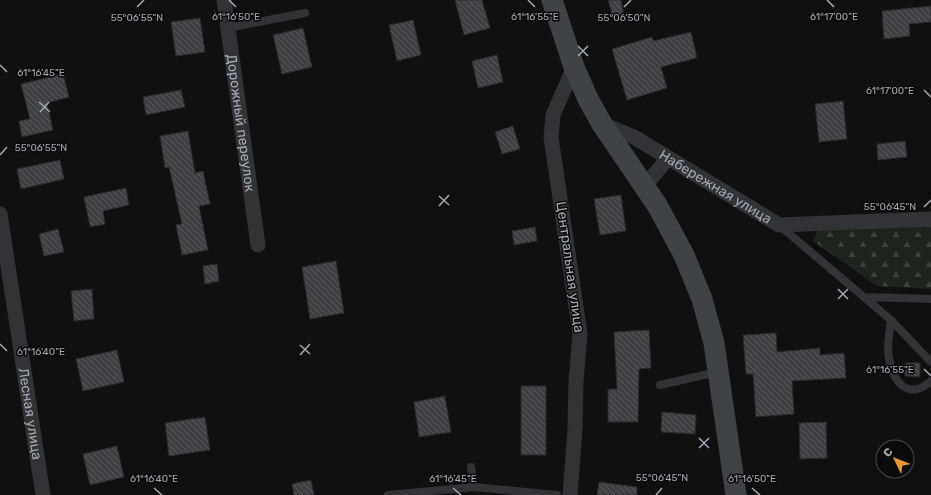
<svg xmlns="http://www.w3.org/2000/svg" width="931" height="495" viewBox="0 0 931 495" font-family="Rubik,sans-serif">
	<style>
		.forest { fill: url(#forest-firs) }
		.building { fill: url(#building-back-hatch); stroke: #2a2a2d }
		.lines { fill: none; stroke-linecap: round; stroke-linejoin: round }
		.lane { stroke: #313336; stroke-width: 8 }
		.street { stroke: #313336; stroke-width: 15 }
		.secondary { stroke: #3f4246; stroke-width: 21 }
		.ticks { fill: none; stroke: #a2a8b2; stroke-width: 1.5 }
		.labels { text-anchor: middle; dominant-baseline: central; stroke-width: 3; stroke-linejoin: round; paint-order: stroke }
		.street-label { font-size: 14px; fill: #a2a8b2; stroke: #0b0b0c }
		.ticks-label { font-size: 10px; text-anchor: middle; fill: #a2a8b2; stroke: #0b0b0c; stroke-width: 3; stroke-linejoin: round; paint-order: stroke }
	</style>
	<defs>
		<pattern id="forest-firs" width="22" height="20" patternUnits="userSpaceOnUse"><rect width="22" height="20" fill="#1d241d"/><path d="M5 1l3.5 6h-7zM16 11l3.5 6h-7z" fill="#3b413b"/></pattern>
		<pattern id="building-back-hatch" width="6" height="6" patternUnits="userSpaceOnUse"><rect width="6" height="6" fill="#3f4044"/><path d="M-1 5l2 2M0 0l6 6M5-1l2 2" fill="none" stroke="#58595d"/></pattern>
	</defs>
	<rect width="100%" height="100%" fill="#101011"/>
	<path class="forest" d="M931,224V289L877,286L813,241L818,229Z"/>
	<path class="building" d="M455,0H482L490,28L464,35Z
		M608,0H621L624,16L613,18Z
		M931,6V22L909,24L910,36L884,39L882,11Z
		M200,18L205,52L176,56L171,22Z
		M413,20L421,55L397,61L389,25Z
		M303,28L312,67L282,74L273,35Z
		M691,32L697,58L661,67L667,88L627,100L612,49L652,37L653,41Z
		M497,55L503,82L478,88L472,61Z
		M63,74L69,97L47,103L53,130L22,137L19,121L30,119L21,84Z
		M181,90L185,107L146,115L143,97Z
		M843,101L847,139L819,142L815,104Z
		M513,126L520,149L502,154L495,132Z
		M188,131L195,173L203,171L210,204L199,206L208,250L182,255L176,225L182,224L169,167L165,168L160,136Z
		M905,141L907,157L878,160L877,144Z
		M60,160L64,179L21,189L17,169Z
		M126,188L129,205L103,211L105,224L90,227L84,197Z
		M621,195L626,231L600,235L594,199Z
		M535,227L537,241L514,245L512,231Z
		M58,229L64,252L44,256L39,234Z
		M336,261L344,313L310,319L302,267Z
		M217,264L219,281L205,284L203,266Z
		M92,289L94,319L74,321L71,291Z
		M649,330L651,368L639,369L638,422H608V389H617L614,332Z
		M776,333L777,352L820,348V355L844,353L846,378L792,381L794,414L756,417L753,374H746L743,335Z
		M117,350L124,382L83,391L76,359Z
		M905,363H920V377L905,376Z
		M521,386H546V455H521Z
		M445,396L451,432L419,437L414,402Z
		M662,412L696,415L695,434L661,432Z
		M205,417L210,450L169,456L165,423Z
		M826,422L827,458L800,459L799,423Z
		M117,446L124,477L90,485L83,454Z
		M311,480L314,495H294L292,484Z
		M599,482L637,487V495H597Z"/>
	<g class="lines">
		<path class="lane" d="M228,28L305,13
			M780,226L891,320L931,362
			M864,297L931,299
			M891,320C890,329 888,339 888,348C888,373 904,405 931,381
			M660,385L717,372
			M471,467L474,487
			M388,495L474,487L557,495"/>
		<g class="street">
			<path id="s1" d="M224,0L258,245"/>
			<path id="s2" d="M602,124L634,137L779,225L931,219"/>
			<path d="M644,187L668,158"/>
			<path id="s3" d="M0,214L43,495"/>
			<path d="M570,495L575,429L576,381L580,334L551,137L553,115L574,67"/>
		</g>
		<path class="secondary" d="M552,0L574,67L588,99L602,124L657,205L684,255L702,299L714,343L736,495"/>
	</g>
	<path class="ticks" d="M229,0L236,7M528,0L535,7M827,0L834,7M137,7L144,0M624,7L631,0M578,46L588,56M578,56L588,46M0,65L7,72M924,90L931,97M39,102L50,112M40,112L49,102M0,155L7,147M439,196L449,205M439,206L449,195M924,207L931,200M838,289L848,299M838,299L848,289M0,344L7,351M300,345L310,354M300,355L310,344M924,369L931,376M699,438L709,448M699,448L709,438M154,488L162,495M453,488L461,495M752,488L760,495M656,495L662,488"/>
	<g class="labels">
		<g class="street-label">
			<text stroke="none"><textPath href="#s1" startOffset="124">Дорожный переулок</textPath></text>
			<text stroke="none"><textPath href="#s2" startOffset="130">Набережная улица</textPath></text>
			<text transform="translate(570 267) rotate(82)">Центральная улица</text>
			<text stroke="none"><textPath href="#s3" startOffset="202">Лесная улица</textPath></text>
		</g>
	</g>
	<g class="ticks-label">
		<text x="236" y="20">61°16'50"E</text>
		<text x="535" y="20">61°16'55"E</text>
		<text x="834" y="20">61°17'00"E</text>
		<text x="137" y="21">55°06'55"N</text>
		<text x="624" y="21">55°06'50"N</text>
		<text x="41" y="76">61°16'45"E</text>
		<text x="890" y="94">61°17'00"E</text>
		<text x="41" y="151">55°06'55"N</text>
		<text x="890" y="210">55°06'45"N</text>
		<text x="41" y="355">61°16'40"E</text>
		<text x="890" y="373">61°16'55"E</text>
		<text x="662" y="481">55°06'45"N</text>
		<text x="154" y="482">61°16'40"E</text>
		<text x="453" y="482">61°16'45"E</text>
		<text x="752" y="482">61°16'50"E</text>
	</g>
	<g transform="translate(895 459) rotate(313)"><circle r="19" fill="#0b0b0c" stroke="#474a4e"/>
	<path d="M0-3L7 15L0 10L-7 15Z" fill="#ec972d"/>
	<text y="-6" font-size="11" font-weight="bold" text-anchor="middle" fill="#a2a8b2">С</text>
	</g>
</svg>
